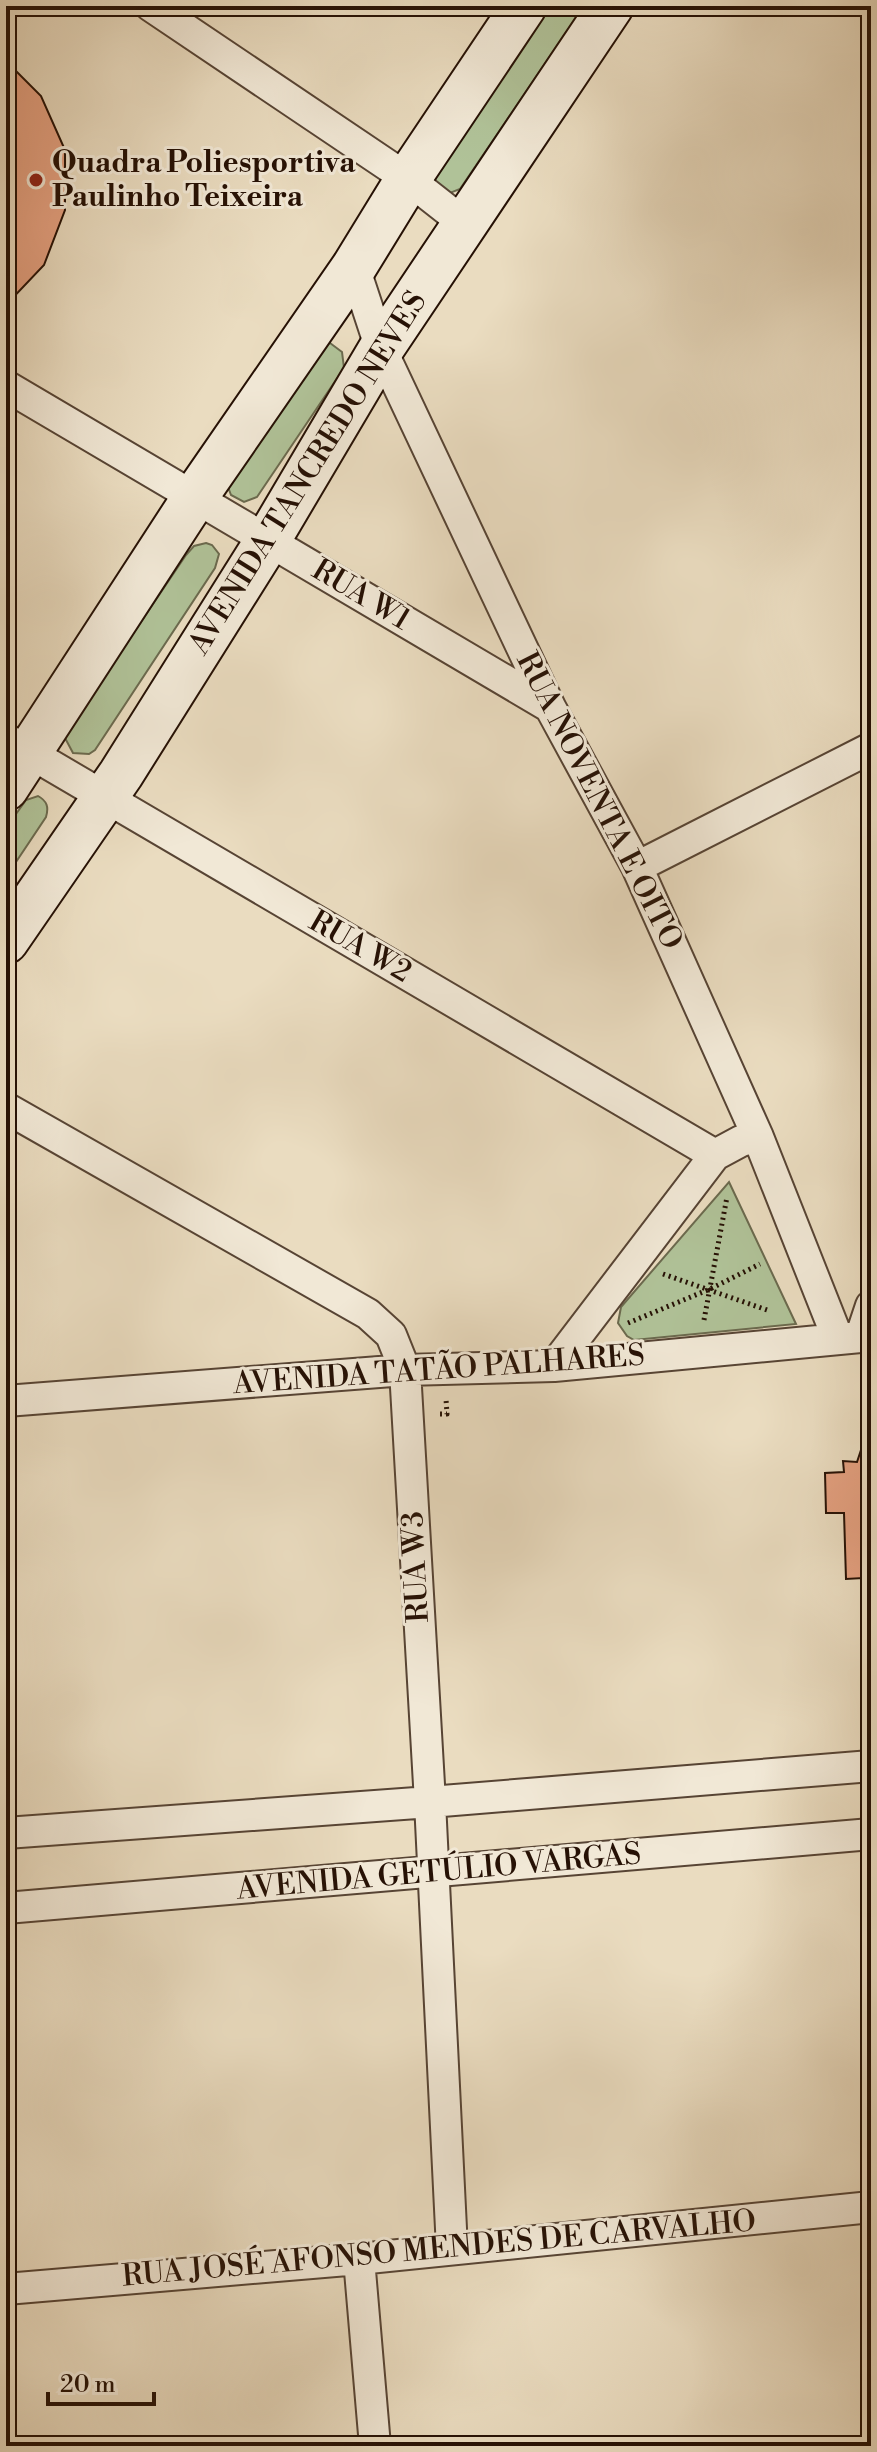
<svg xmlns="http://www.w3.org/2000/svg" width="877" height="2452" viewBox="0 0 877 2452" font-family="'Libre Bodoni',serif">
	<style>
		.green { fill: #b0c298; stroke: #6b6a4e; stroke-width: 2 }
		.building { fill: #e5a181; stroke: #261105; stroke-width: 2 }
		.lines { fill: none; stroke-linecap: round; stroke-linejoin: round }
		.street-casing { stroke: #574434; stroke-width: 34 }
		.secondary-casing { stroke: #261105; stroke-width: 48 }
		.path { stroke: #261105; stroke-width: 5; stroke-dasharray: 2 4; stroke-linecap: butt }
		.street { stroke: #f1e8d6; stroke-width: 30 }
		.secondary { stroke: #f1e8d6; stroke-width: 44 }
		.poi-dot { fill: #8f2418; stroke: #f1e8d6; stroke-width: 3 }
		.labels { text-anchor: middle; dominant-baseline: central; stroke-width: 6; stroke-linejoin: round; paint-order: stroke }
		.poi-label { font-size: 30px; font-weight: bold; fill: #261105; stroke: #f1e8d6; text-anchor: start }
		.street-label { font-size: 30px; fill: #261105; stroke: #f1e8d6 }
	</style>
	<rect width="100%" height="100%" fill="#eadcc0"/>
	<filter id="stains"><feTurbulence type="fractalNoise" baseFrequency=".0025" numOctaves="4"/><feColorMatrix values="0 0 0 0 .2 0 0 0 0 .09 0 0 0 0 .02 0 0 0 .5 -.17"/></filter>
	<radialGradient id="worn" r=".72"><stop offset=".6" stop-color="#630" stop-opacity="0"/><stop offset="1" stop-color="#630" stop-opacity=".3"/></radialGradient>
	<path class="green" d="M546,6H584L460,189L450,193L436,184L434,170Z
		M330,343L342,352L344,368L257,497L244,502L231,495L228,487L323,344Z
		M206,543L212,545L219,554L215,568L95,750L89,754L73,753L65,738L68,730L186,555L194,546Z
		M38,796C47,801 49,807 46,817L6,877V828L26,800Z
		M729,1182L796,1324L634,1340L627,1336L618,1323L621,1307Z"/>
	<path class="building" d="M6,61L41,96L65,150V210L44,265L6,305Z
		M871,1435V1609H865L863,1578L846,1579L844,1513H826L825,1473L844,1472L843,1461L857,1462L863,1444Z"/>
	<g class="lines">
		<g class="street-casing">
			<path id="street" d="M151,6L408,179L464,223
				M354,267L381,349L550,707L637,867L758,1137L838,1339
				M6,386L550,707
				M6,739L715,1155
				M637,867L871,748
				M6,1108L368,1314L391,1335L405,1370L430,1802L452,2249
				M861,1336L871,1306
				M554,1366L715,1155L741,1141L758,1137
				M6,1401L405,1370L554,1366L871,1336
				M6,1833L430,1802L871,1766
				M6,1908L871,1834
				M359,2259L375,2446
				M6,2289L359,2259L871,2207"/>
		</g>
		<g class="secondary-casing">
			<path id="secondary" d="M6,788L195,497L354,267L408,179L524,6
				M6,941L121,774L268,540L381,349L611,6"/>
		</g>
		<path class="path" d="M663,1274L770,1311
			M704,1320L727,1197
			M628,1323L710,1289L760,1264
			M440,1414H447L446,1399"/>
		<use href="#street" class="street"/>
		<use href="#secondary" class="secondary"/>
	</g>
	<circle class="poi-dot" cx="36" cy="180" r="8"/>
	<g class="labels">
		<g class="poi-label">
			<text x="52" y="163">Quadra Poliesportiva<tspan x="52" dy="34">Paulinho Teixeira</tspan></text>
		</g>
		<g class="street-label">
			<text transform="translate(308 473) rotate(-58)">AVENIDA TANCREDO NEVES</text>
			<text transform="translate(361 595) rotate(31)">RUA W1</text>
			<text transform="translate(599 801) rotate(63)">RUA NOVENTA E OITO</text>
			<text transform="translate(360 947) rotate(30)">RUA W2</text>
			<text transform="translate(439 1370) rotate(-4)">AVENIDA TATÃO PALHARES</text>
			<text transform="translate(416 1567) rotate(-93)">RUA W3</text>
			<text transform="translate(439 1872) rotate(-5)">AVENIDA GETÚLIO VARGAS</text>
			<text transform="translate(439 2249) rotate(-5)">RUA JOSÉ AFONSO MENDES DE CARVALHO</text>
		</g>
	</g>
	<rect width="877" height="2452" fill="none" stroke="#eadcc0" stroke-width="32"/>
	<rect x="8" y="8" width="861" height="2436" fill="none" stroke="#261105" stroke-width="4"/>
	<rect x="16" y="16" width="845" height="2420" fill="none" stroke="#261105" stroke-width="2"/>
	<path d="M48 2392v12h106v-12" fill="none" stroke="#261105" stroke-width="4"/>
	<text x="60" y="2392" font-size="24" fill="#261105" stroke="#f1e8d6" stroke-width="6" paint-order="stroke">20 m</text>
	<rect width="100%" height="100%" filter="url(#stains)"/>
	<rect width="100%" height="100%" fill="url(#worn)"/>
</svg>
